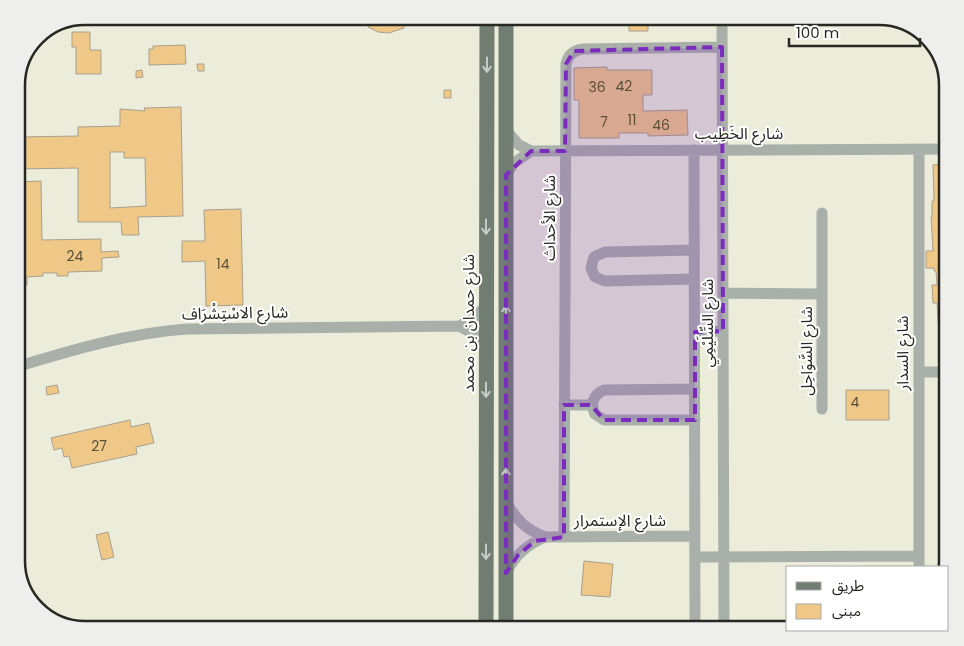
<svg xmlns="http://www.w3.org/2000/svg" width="964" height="646" viewBox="0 0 964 646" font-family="Poppins,'Noto Sans Arabic',sans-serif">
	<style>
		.building { fill: #efc786; stroke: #a99f8f; fill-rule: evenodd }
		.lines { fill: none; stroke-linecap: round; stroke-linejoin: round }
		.minor { stroke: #a9afa9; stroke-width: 11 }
		.major { stroke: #727d72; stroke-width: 15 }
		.oneway { stroke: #c7cbc7 }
		.marked { fill: #7b2cbf; fill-opacity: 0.2; stroke: #7b2cbf; stroke-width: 4; stroke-dasharray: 10 6; stroke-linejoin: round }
		.labels { text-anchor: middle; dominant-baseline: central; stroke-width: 4; stroke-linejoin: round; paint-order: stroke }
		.number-label { font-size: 14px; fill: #59503a }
		.street-label { font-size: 16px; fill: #272821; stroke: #fff }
		.rim { fill: none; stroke: #272821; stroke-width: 2.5 }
	</style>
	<rect width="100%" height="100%" fill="#ebedda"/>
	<path class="building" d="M368,16H404V28L389,33L378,32L368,27Z
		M629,16H648V31H629Z
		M72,32H90V50H101V74H76V47H72Z
		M185,45L186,64L149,65V49H153V46Z
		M197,64H204V71H198Z
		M607,67V70H652V95H643V111L687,110L688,135L648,136V133H619V138H579V100H574V68Z
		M142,70L143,77L136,78V71Z
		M444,90H451V98H444Z
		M181,107L183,216L138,217L139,235H122L121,222H78V168L16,169V137L78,136V127L120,126V109L145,111L144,108ZM110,152H124V158H145L146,206L110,208Z
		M940,157H948V350H940L937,303H933L932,285H937L936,271H934V268H926V251H933L931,216H932V201H934L933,165L940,164Z
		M41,181L42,240L101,239V252L118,251L119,257L102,258V271L68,272V276H57V273H43V276L27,277V285H20V277H16V182Z
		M241,209L243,305L206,306L205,261L182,262V241H205L204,210Z
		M57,385L59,393L47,395L46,387Z
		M846,390H889V420H846Z
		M130,420L131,427L149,423L154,443L136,447L137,454L72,468L69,456L64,457L62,448L54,450L51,438Z
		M108,532L114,557L102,560L96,535Z
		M584,561L613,564L610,597L581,595Z"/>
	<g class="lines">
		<path class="minor" d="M722,16L724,630
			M506,130L519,145L531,151L948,149
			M694,150L695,630
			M919,150V567
			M506,175L514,163L531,151
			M822,213V409
			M694,250L605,252L594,257L591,268L595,277L605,281L694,279
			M723,293L822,294
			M459,326L474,318L485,307
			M695,332L723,331
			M16,367C72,350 129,333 187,329L459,326L474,334L486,348
			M919,372H948
			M695,389L604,390C593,395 590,404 595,414L604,420H695
			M564,405H592
			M507,503C516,520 527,530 545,537L695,536
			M564,537L566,64C568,55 574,50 583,49L722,47
			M695,557L919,556
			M506,573C515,555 527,545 545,537"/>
		<path class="major" d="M506,16V630
			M486,630L487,16"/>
	</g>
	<defs><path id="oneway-shaft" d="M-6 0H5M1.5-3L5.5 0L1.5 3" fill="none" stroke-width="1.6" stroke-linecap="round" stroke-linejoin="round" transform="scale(1.25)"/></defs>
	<g class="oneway">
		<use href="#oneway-shaft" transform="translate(487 65) rotate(90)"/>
		<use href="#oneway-shaft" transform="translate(486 227) rotate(90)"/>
		<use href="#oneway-shaft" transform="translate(506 313) rotate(-90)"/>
		<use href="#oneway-shaft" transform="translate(486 390) rotate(90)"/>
		<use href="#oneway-shaft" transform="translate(506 476) rotate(-90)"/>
		<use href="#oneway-shaft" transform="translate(486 552) rotate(90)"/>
	</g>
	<path class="marked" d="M722,47L723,331L695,332V420H604L591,405H564V537L535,541L518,555L506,573V175L531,151H565L566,64L574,51Z"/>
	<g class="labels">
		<g class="number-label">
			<text x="624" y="86">42</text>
			<text x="597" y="87">36</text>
			<text x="632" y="120">11</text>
			<text x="604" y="122">7</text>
			<text x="661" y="125">46</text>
			<text x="75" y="256">24</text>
			<text x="223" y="264">14</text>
			<text x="855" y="402">4</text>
			<text x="99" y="446">27</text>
		</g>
		<g class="street-label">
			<text x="739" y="133">شارع الخَطِيب</text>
			<text transform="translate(549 218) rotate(-90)">شارع الأحداث</text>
			<text transform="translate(235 313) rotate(-1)">شارع الاسْتِشْرَاف</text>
			<text transform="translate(468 323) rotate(-90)">شارع حمدان بن محمد</text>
			<text transform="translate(707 323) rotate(-90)">شارع السِّلَيْمِي</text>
			<text transform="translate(806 351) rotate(-90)">شارع السَّوَاحِل</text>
			<text transform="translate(902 353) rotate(-90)">شارع السدار</text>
			<text x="620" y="520">شارع الإستمرار</text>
		</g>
	</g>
	<path d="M0 0H964V646H0ZM85 25H879A60 60 0 0 1 939 85V561A60 60 0 0 1 879 621H85A60 60 0 0 1 25 561V85A60 60 0 0 1 85 25Z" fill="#eeeeed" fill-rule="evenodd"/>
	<path class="rim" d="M85 25H879A60 60 0 0 1 939 85V561A60 60 0 0 1 879 621H85A60 60 0 0 1 25 561V85A60 60 0 0 1 85 25Z"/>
	<rect x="786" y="566" width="162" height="65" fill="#ffffff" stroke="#a9a9a6"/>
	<rect x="796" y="582" width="25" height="8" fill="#727d72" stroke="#a9a9a6"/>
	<text x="832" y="591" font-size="15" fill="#272821">طريق</text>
	<rect x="796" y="604" width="25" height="15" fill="#efc786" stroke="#a9a9a6"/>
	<text x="832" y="616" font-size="15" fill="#272821">مبنى</text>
	<path d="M789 38v8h131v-8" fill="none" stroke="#272821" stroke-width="2.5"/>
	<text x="796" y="38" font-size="15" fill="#272821" stroke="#ffffff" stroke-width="4" paint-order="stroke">100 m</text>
</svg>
